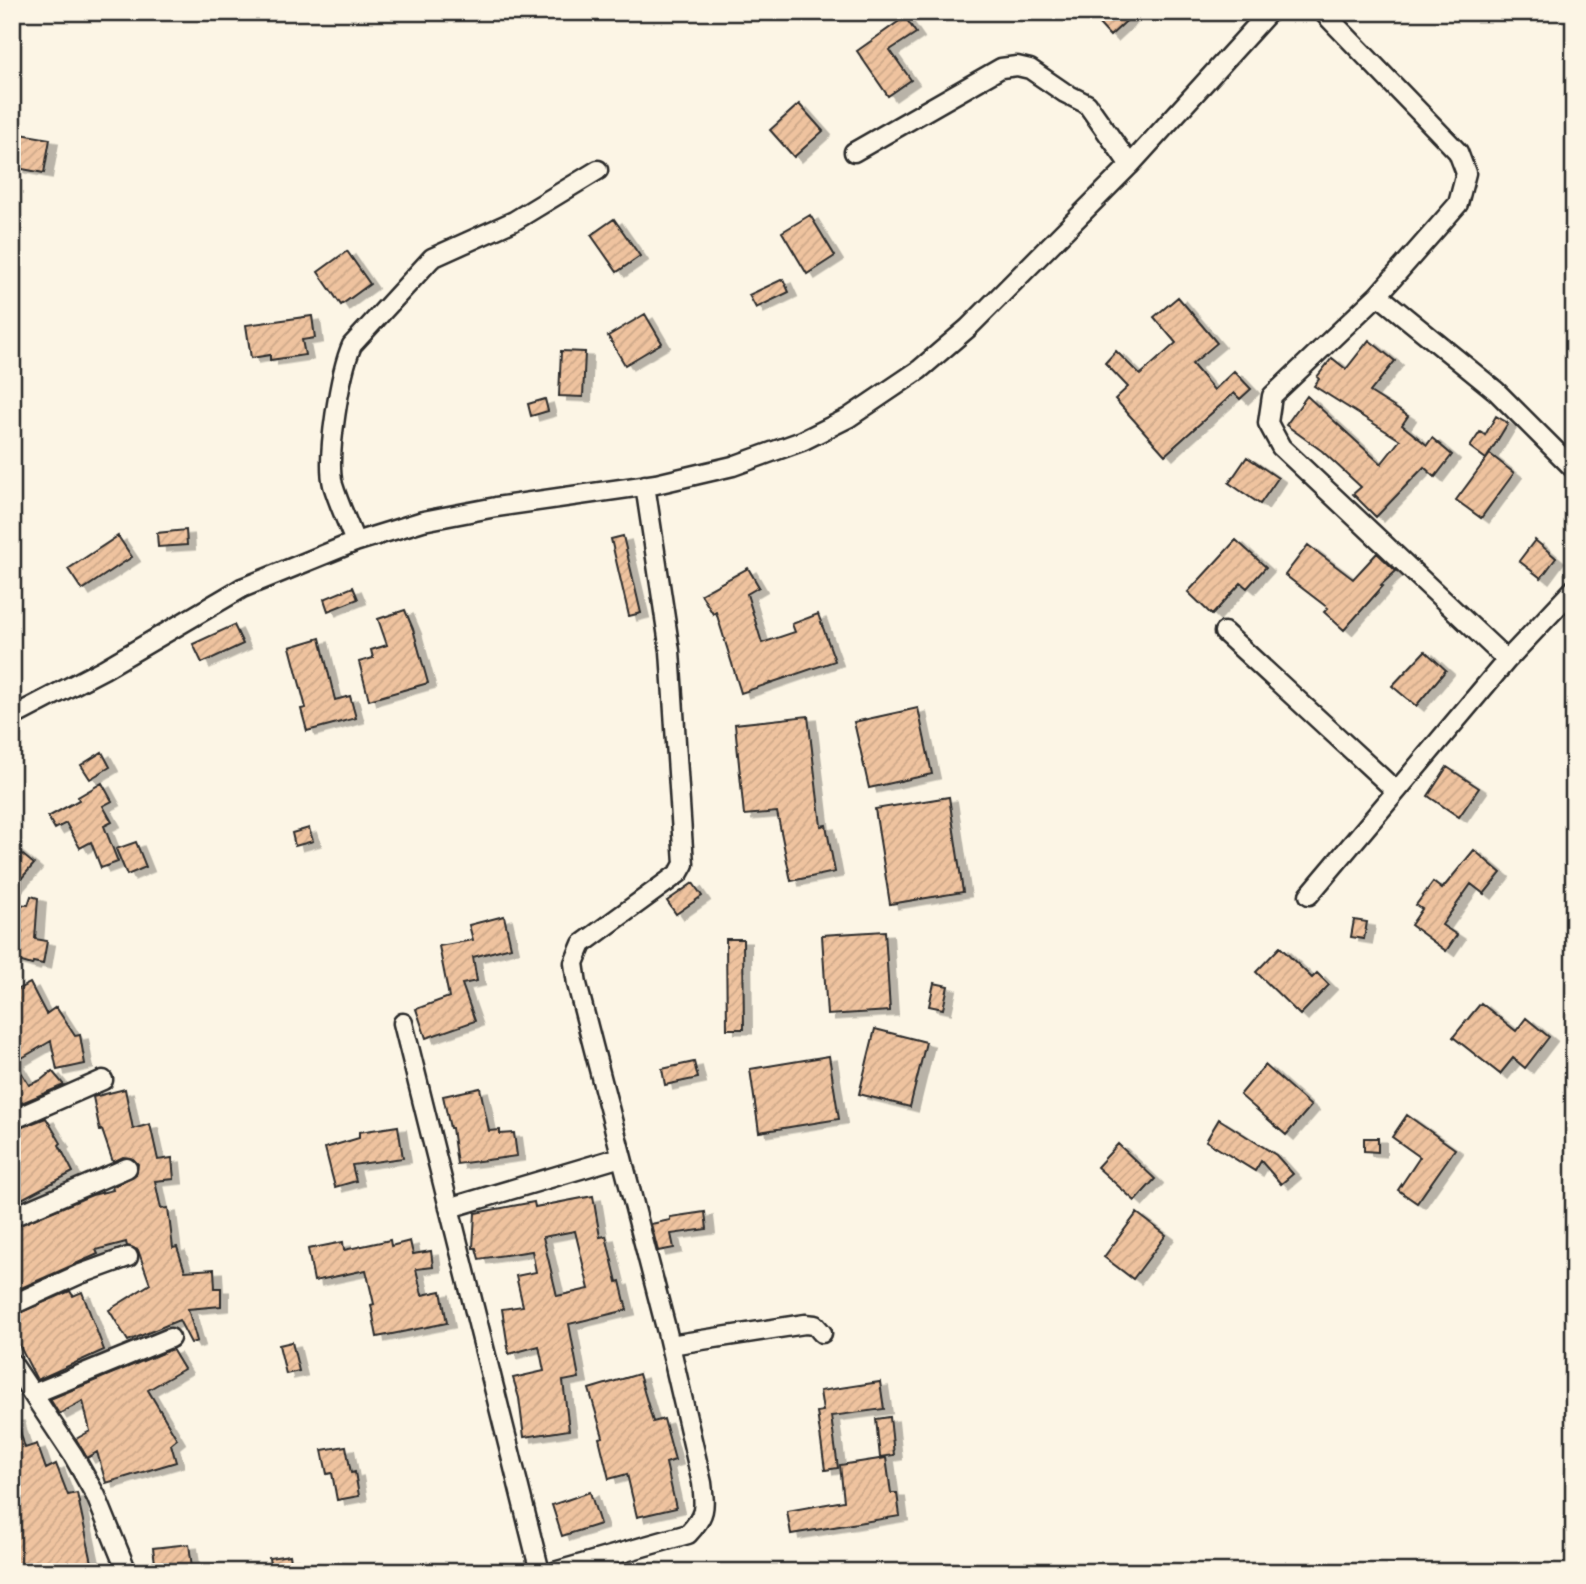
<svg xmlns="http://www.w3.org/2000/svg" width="1586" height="1584" viewBox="0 0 1586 1584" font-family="'Gochi Hand',sans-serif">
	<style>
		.building { fill: url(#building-hatch); stroke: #2b2b2b; stroke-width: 2; fill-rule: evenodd; filter: url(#shadow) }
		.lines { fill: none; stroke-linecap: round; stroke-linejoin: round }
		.minor-casing { stroke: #2b2b2b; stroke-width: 23 }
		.minor { stroke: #fcf5e5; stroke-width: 18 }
	</style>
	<defs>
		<pattern id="building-hatch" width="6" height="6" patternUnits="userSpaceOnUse" patternTransform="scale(1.75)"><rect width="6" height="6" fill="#efc39f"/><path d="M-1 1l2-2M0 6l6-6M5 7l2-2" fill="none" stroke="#cda889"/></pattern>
		<filter id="shadow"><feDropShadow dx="8" dy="4.5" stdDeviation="0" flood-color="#0004"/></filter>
	</defs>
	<rect width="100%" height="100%" fill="#fcf5e5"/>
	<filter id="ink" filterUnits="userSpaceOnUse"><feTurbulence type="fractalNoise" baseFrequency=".0143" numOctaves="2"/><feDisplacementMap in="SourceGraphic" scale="14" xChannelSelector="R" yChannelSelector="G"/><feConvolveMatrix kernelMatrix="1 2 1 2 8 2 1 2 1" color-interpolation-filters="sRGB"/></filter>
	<g filter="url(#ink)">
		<path class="building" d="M1088,12H1136L1110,36Z
			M905,17L916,33L890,50L911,80L888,96L857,51Z
			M799,104L823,131L794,157L770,130Z
			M15,133L50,139L44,173L17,168L19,162L12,161Z
			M810,215L835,256L807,274L782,232Z
			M614,219L640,256L617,272L591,235Z
			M347,251L370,284L341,305L318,272Z
			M783,279L789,292L756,308L749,295Z
			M1178,297L1217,343L1192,364L1214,390L1234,371L1251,389L1240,399L1234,393L1165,455L1115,399L1128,387L1105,363L1116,351L1140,375L1176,343L1154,317Z
			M645,314L662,343L625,365L608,336Z
			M312,316L315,338L302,340L305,355L270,360V355L251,358L246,325Z
			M1369,340L1395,361L1370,392L1408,416L1402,425L1427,445L1432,438L1452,455L1435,477L1424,467L1376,517L1353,494L1361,487L1322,451L1286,425L1307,396L1381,464L1400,440L1314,386L1319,379L1317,377L1332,358L1346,369Z
			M561,351L585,352L583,397L559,396Z
			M545,399L548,411L531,416L528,404Z
			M1496,416L1508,423L1486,459L1470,447L1480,432L1485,435Z
			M1490,454L1514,473L1481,518L1456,500Z
			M1247,457L1278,478L1260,504L1229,483Z
			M186,530L187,545L158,547L157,533Z
			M118,536L132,557L82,590L68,569Z
			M623,536L641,613L629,616L611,539Z
			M1236,540L1266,567L1247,588L1241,583L1212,615L1188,592Z
			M1535,540L1556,558L1541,578L1519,561Z
			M1308,545L1353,579L1377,553L1396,571L1381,585L1383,586L1344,630L1324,612L1328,608L1285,575Z
			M748,568L759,587L747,594L762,643L795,632L792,624L818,614L835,661L741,693L716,612L713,614L701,594Z
			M353,587L358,599L328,611L324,599Z
			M405,610L413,629L428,683L369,700L359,662L373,658L371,650L387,645L378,619Z
			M234,625L243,644L202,663L193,644Z
			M320,638L335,700L350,696L356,718L307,731L301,709L306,708L290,647Z
			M1425,651L1446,670L1416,706L1392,686Z
			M918,708L932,774L869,788L854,722Z
			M808,716L821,826L826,825L835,872L791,881L777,812L744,815L735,724Z
			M102,752L110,767L90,779L81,765Z
			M1447,767L1479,788L1459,817L1428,796Z
			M102,783L112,801L103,806L112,822L104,826L118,862L101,868L91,842L80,848L66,823L55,829L48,817L79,800L78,797Z
			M949,797L963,892L890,904L875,809Z
			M309,828L313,841L295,846L292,833Z
			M136,842L146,867L127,875L116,849Z
			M12,846L34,864L12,889Z
			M1474,850L1501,873L1484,894L1471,884L1442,925L1457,935L1446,951L1411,925L1422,909L1416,905L1433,882L1442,889Z
			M693,883L702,896L676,914L667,901Z
			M31,896L38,898L35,939L47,941L43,964L33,962L32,965L15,960L22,931L13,930L15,904L28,905Z
			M504,916L511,947L473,957L477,981L462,984L475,1021L426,1038L416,1009L449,997L439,946L473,940L469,925Z
			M1354,920L1367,922L1364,939L1351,937Z
			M885,931L890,1011L827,1015L822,935Z
			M726,939H743L744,1029H727Z
			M1280,947L1312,978L1317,973L1329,985L1300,1015L1256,972Z
			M30,983L46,1014L56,1007L75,1036L80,1035L85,1064L57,1070L51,1041L15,1062L29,1085L41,1080L52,1071L64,1085L12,1107V992Z
			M934,983L948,986L943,1009L929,1006Z
			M1481,1003L1516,1031L1526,1018L1549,1037L1525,1068L1513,1058L1500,1074L1453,1037Z
			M875,1029L926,1042L910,1107L859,1094Z
			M829,1056L839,1119L759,1132L750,1069Z
			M694,1062L698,1078L665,1085L662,1069Z
			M1265,1065L1311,1106L1286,1135L1240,1095Z
			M480,1088L489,1131L500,1130V1134L514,1133L517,1156L457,1164L452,1128H450L443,1096Z
			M125,1089L133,1129L150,1124L158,1160L172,1158L174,1179L155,1181L161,1209L168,1208L173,1248L177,1247L185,1271L214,1269L215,1288H221V1306L188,1309L197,1341L191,1343L179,1320L128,1341L109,1310L150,1284L138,1250L127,1246L126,1242L96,1250L98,1254L12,1292V1228L92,1195L113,1190L112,1187L136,1174L138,1164L133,1159L123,1157L113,1162L102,1130L100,1131L93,1097Z
			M1407,1115L1455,1149L1417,1203L1398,1190L1420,1157L1392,1137Z
			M46,1118L61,1143L59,1145L73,1172L12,1204V1131Z
			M1219,1119L1276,1155L1293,1174L1281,1184L1261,1161L1255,1171L1206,1141Z
			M398,1126L403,1158L352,1165L356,1181L335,1187L325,1148L359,1138V1132Z
			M1364,1138H1378V1152L1364,1151Z
			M1118,1144L1155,1179L1135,1201L1097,1167Z
			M593,1196L600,1237L606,1236L617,1282L620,1281L627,1310L569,1324L579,1378L563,1381L569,1430L524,1437L519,1398L513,1378L544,1371L539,1346L509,1354L502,1309L523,1306L516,1276L536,1272L532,1251L479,1259L476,1248H473L475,1213L534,1202L535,1207ZM575,1231L589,1289L557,1296L543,1237Z
			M705,1212L707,1229L671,1234L674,1248L658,1251L651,1224L670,1220V1217Z
			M1137,1213L1166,1235L1133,1279L1104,1257Z
			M390,1240L391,1246L410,1241L413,1254L431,1251L433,1267L416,1269L422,1295L441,1291L447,1323L377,1337L371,1305L374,1304L366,1270L314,1281L308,1249L343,1242L344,1250Z
			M70,1291L73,1296L82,1292L104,1350L37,1380L18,1343L12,1345V1316Z
			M292,1342L299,1371L286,1374L279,1345Z
			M172,1349L184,1369L148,1390L177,1439L171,1444L176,1462L106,1483L97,1452L87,1458L76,1439L90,1431L83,1401L59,1414L50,1399Z
			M639,1374L653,1422L664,1419L675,1460L666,1463L676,1508L637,1517L627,1474L609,1479L599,1438L603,1437L589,1389Z
			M880,1382L884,1409L831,1416L838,1468L825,1470L817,1412L823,1411L820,1391Z
			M12,1417H16L25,1448L37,1444L46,1469L56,1464L68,1495L77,1493L94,1572H12Z
			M890,1417L894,1455L880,1457L876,1419Z
			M346,1446L351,1473L355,1472L359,1496L337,1500L332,1473L327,1474L322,1450Z
			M886,1458L891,1493H897L900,1516L791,1534L787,1511L844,1501L840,1465Z
			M590,1492L600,1524L562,1536L552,1505Z
			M189,1544L192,1567L156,1571L153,1548Z
			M290,1555L293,1572H271L269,1558Z"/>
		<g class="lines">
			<g class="minor-casing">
				<path id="minor" d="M1323,12L1458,152L1466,173L1458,204L1378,295L1272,396L1268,423L1281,447L1507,660
					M854,152L1001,68L1017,66L1030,69L1065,93L1087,104L1130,165
					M1378,295L1496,391L1574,469
					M355,542C348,523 339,505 333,485C326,457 340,372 352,345L432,258L514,221L598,170
					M1224,632L1396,791
					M12,717L104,669L242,588L355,542L423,521L496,507L656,484L733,466L802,441L848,418L919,370L968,328L1130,165L1269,12
					M1309,895L1507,660L1574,589
					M403,1023L540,1572
					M12,1120L103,1080
					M449,1208L621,1157
					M12,1217L127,1168
					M12,1305L78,1275L128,1257
					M670,1345L805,1324L815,1325L822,1333
					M12,1363L73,1455L96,1496L127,1572
					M33,1394L170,1338
					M554,1572L688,1534C706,1515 705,1508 702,1483L667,1332L577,984L574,963L582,944L679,873L684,864L670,651L645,485"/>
			</g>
			<use href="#minor" class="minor"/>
		</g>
	</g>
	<rect width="1586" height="1584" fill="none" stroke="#fcf5e5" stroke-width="42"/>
	<rect x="21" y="21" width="1544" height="1542" fill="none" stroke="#2b2b2b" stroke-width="2.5" filter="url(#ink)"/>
</svg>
